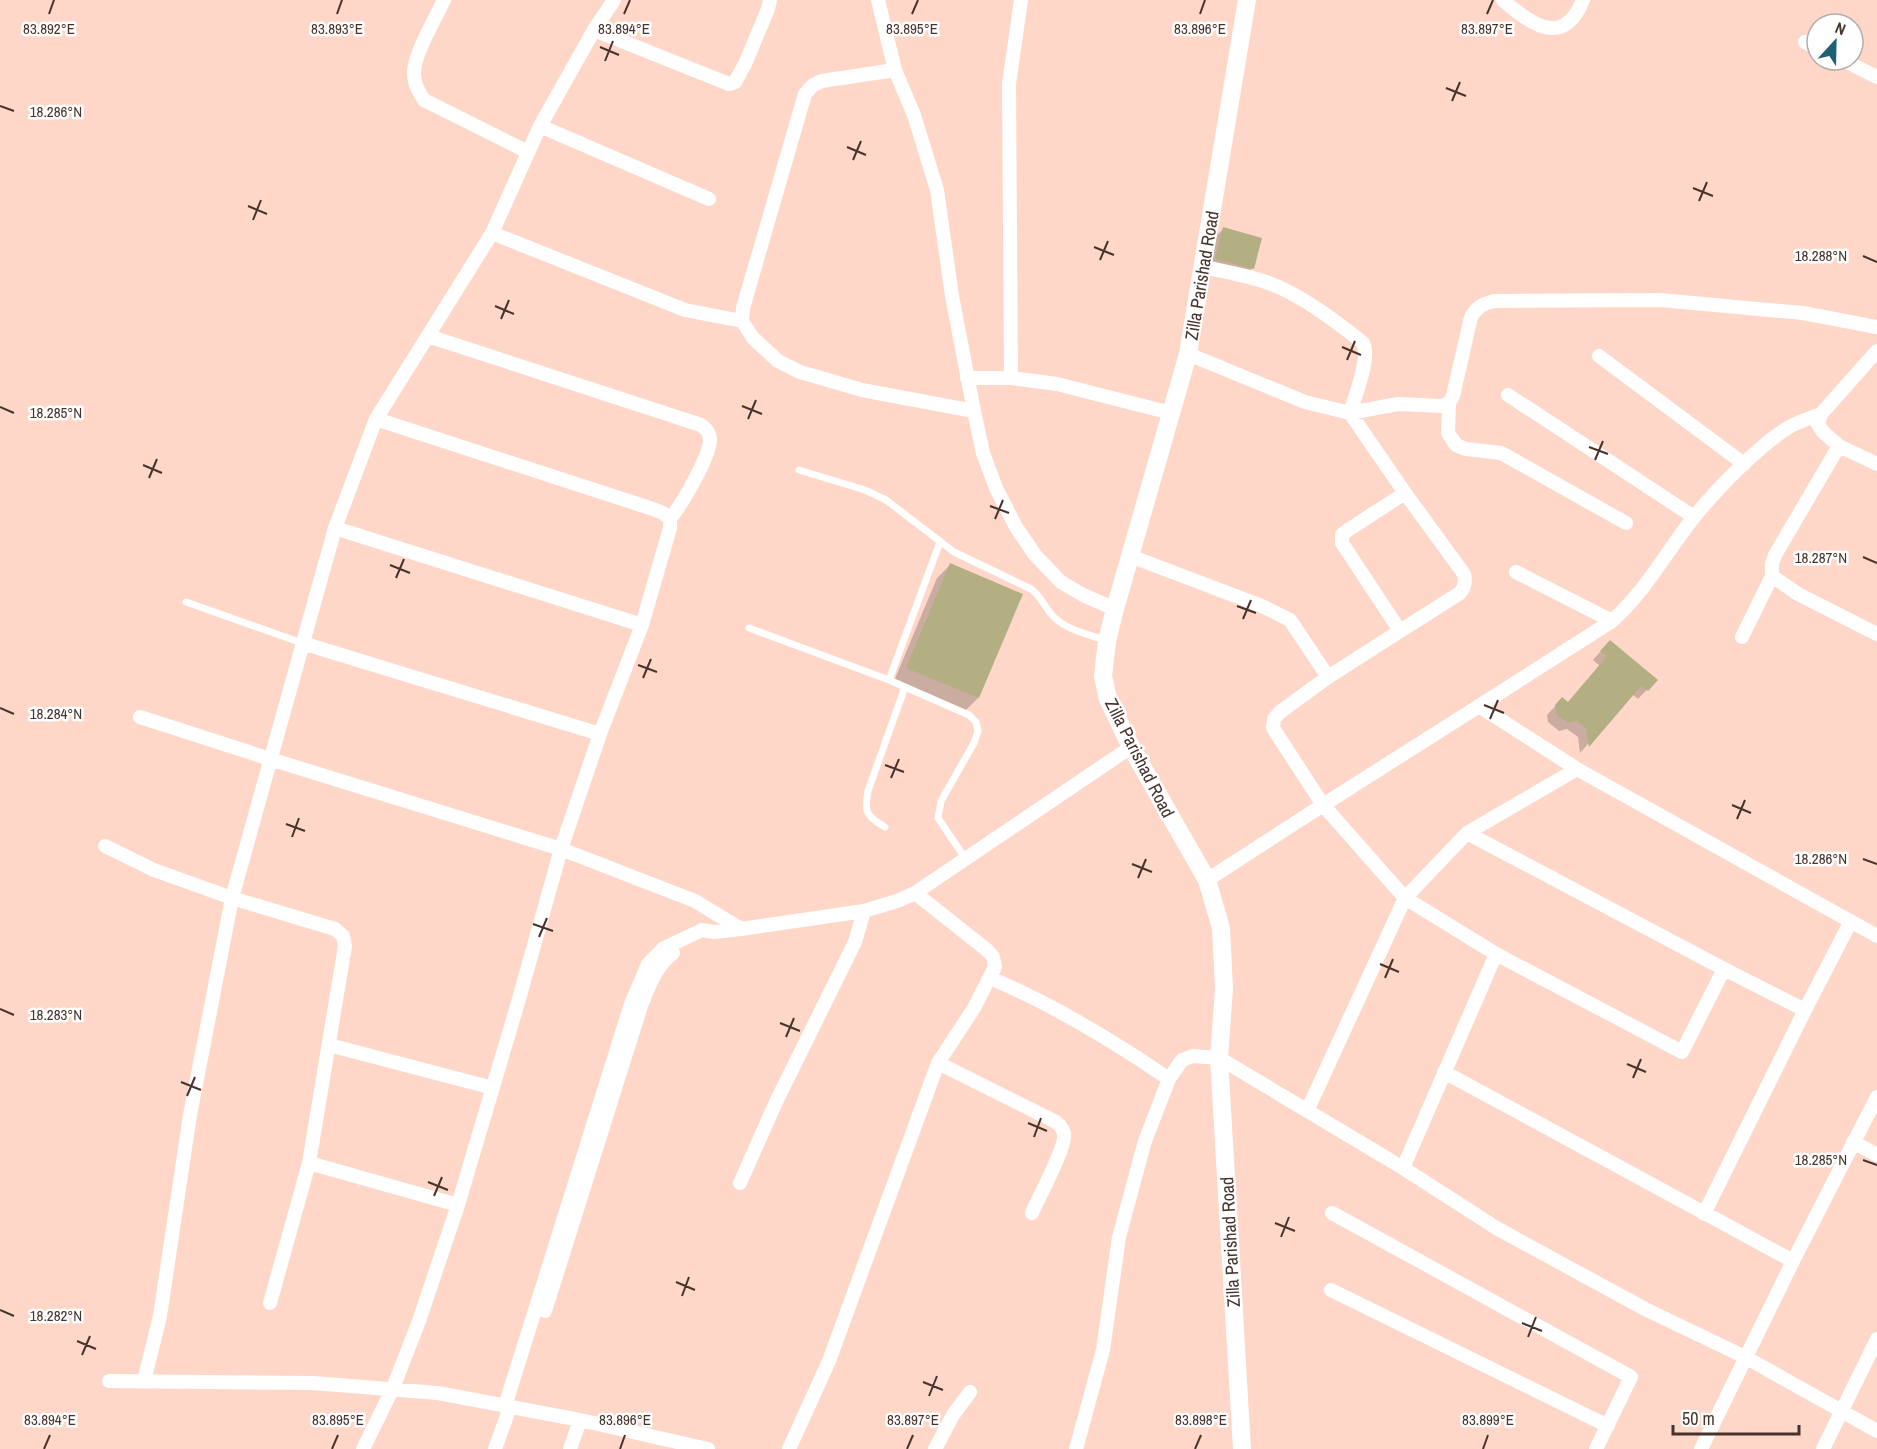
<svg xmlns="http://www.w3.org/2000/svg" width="1877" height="1449" viewBox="0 0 1877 1449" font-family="'Archivo Narrow',sans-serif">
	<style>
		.shadow { fill: #0003 }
		.building { fill: #b4af83 }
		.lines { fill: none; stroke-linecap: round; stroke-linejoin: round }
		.lane { stroke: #fff; stroke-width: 7 }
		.street { stroke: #fff; stroke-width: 14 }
		.secondary { stroke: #fff; stroke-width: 18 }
		.ticks { fill: none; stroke: #46332b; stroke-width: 2 }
		.labels { text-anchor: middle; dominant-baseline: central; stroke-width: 5; stroke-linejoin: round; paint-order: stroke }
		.street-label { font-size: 18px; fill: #46332b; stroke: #fff }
		.ticks-label { font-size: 15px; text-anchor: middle; fill: #46332b; stroke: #fff; stroke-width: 5; stroke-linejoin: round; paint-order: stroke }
	</style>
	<rect width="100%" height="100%" fill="#fed7c8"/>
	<path class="shadow" d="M1223,229L1252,268L1246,275L1210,266L1217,235Z
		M950,565L978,698L965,711L894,681L937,578Z
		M1601,651L1656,680L1638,699L1632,694L1580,753L1578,737L1567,729L1559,731L1548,722L1547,715L1562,699L1568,704L1600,666L1593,660Z"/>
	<path class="building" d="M1223,227L1262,238L1254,269L1215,259Z
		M950,563L1023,594L979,698L906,668Z
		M1610,640L1658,680L1648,691L1641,686L1589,747L1586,728L1577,721L1568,723L1556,714L1555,705L1562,697L1568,702L1607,656L1600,651Z"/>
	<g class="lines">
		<path class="lane" d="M799,470L865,490L886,500L954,552L1031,589C1041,596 1044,606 1052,615C1065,630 1088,634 1105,640
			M186,602L302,643
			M749,628L889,680L969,715L976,722L978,731L974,743L941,801L938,818L965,858
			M889,680L940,542
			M885,827C866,816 864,812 868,791L905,687"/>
		<path class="street" d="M444,0C436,17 413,56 414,74C414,84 419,92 424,100L528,152
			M878,0L895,70L914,115L937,190L952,296L974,411L983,453L996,488L1016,527L1035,555L1061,582L1083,595L1115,609
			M1503,0C1531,25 1564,48 1583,0
			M594,30L729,84L735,82L745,64L768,9L770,0
			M1805,42L1817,48
			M1843,60L1877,77
			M895,70L822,81L813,85L805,94L743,308L742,321L753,338L778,361L800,372L862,390L974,411
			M540,126L709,199
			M492,233L685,310L742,321
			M1203,267C1224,271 1245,275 1266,282C1299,293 1336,321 1363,343C1371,357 1355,396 1350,413L1405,493L1348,530L1342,535V543L1400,631L1460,593C1465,587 1466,582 1464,574L1405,493
			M428,336L701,425C707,430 710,433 710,441C708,460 682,504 670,519
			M1188,354L1305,402L1350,413L1398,404L1442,406L1449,403L1453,396L1471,317C1477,307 1482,304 1494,301L1660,300L1803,313L1877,327
			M1599,356L1744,464
			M967,378H1011L1057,384L1171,413
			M1011,378L1009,84L1021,0
			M1508,395L1694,517
			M1449,403L1448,433L1456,445L1466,449L1501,453L1512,459L1626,523
			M1821,414C1811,418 1800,421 1791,426C1761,443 1716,490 1694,517C1666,552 1646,591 1612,621L1479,706L1577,769L1877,936
			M376,419L653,509L663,513L670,519V528L642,625L600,734
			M1839,446L1877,464
			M335,528L642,625
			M1130,556L1262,606L1290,620L1328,677
			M1516,572L1612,621
			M1772,576L1798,594L1877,634
			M1742,637L1772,576V564L1775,555L1839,446L1823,432L1818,424L1821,414L1877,351
			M302,643L600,734L561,849L517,1006L458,1205L419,1321L393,1388L363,1449
			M1479,706L1323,805L1405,898L1496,954L1682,1052L1724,969L1805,1010L1851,921
			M140,717L270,759L561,849L695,901L741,929
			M1467,833L1724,969
			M105,846L154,870L232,898L190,1115L160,1316L144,1381
			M1207,880L1323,805L1273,728L1274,719L1280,712L1328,677L1400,631
			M990,978C1054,1005 1112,1040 1169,1079
			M329,1045L493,1088
			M938,1063L1056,1122C1061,1126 1065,1131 1064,1138C1063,1152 1039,1197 1032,1213
			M1444,1072L1793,1261
			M1307,1111L1405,898L1467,833L1577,769
			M1853,1142L1877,1155
			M309,1163L345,946L343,936L335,929L232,898L335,528L376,419L492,233L540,126L594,30L614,0
			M1403,1168L1496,954
			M740,1183L776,1102L855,942L864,911
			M1332,1213L1631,1377L1596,1449
			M1704,1214L1805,1010
			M1331,1290L1608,1426
			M270,1303L309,1163L458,1205
			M545,1311L641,1006C649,986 655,967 673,953
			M109,1381L313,1383L438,1393L580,1420L708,1449
			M505,1406L631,1004L648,964L664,948L702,930L714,932L741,929L864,911L897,901L915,893L1131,747
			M495,1449L510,1407
			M570,1449L580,1420
			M789,1449L829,1361L938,1063L974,1008L995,967L993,957L987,950L915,893
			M935,1449L953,1415L970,1392
			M1076,1449L1103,1350L1119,1237L1145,1141L1169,1079L1182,1060L1193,1056L1219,1058L1403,1168L1498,1229L1645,1309L1745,1357L1877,1431
			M1701,1449L1793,1261L1877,1097
			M1823,1449L1877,1339"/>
		<path class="secondary" id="s1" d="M1242,1449L1219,1058L1224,988L1221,928L1207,880L1131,747L1108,699L1103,676L1107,641L1115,609L1188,354L1247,0"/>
	</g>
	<path class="ticks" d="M49,14L54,0M337,14L342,0M624,14L630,0M912,14L918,0M1200,14L1205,0M1487,14L1493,0M600,47L619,55M605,61L613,41M1446,88L1466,96M1452,101L1460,82M0,106L14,111M847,147L866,155M853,160L861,141M1693,188L1713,196M1699,201L1707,182M248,206L267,214M253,220L261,200M1094,247L1114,255M1863,256L1877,262M1100,260L1108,241M495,306L514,314M501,319L509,300M1342,347L1361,355M1347,360L1355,341M742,406L762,414M0,407L14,413M748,419L756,400M1589,447L1608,454M1595,460L1603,441M143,465L162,473M149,478L157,459M990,506L1009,513M995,519L1003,500M1863,557L1877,563M390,565L410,573M396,578L404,559M1237,606L1256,613M1243,619L1251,600M638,665L657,672M643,678L651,659M1484,705L1504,713M0,708L14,714M1490,719L1498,700M885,765L904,772M891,778L899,759M1732,805L1751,813M1737,819L1745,800M286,824L305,831M292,837L299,818M1863,859L1877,864M1132,864L1152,872M1138,878L1146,859M533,924L553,931M539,937L547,918M1380,964L1399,972M1385,978L1393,959M0,1009L14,1015M780,1023L800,1031M786,1037L794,1018M1627,1064L1646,1072M1633,1078L1641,1059M181,1082L201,1090M187,1096L195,1077M1028,1123L1047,1131M1034,1137L1041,1118M1863,1160L1877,1165M428,1182L448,1190M434,1196L442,1177M1275,1223L1295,1231M1281,1237L1289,1217M676,1282L695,1290M682,1296L689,1277M0,1310L14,1316M1522,1323L1542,1331M1528,1337L1536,1317M77,1341L96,1349M82,1355L90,1336M923,1382L943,1390M929,1396L937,1376M44,1449L50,1435M332,1449L338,1435M620,1449L625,1435M907,1449L913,1435M1195,1449L1201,1435M1483,1449L1488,1435"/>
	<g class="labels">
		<g class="street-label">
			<text stroke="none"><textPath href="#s1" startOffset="1215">Zilla Parishad Road</textPath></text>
			<text transform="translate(1140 758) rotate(63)">Zilla Parishad Road</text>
			<text transform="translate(1230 1242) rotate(-93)">Zilla Parishad Road</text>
		</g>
	</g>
	<g class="ticks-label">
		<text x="49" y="34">83.892°E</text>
		<text x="337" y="34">83.893°E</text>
		<text x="624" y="34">83.894°E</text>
		<text x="912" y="34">83.895°E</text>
		<text x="1200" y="34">83.896°E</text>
		<text x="1487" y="34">83.897°E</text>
		<text x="56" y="117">18.286°N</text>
		<text x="1821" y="261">18.288°N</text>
		<text x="56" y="418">18.285°N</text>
		<text x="1821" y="563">18.287°N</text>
		<text x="56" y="719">18.284°N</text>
		<text x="1821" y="864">18.286°N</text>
		<text x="56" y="1020">18.283°N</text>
		<text x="1821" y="1165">18.285°N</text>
		<text x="56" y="1321">18.282°N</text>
		<text x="50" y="1425">83.894°E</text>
		<text x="338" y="1425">83.895°E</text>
		<text x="625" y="1425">83.896°E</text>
		<text x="913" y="1425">83.897°E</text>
		<text x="1201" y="1425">83.898°E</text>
		<text x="1488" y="1425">83.899°E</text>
	</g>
	<g transform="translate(1835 42) rotate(22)"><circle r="28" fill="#ffffff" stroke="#b5adaa" stroke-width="1.5"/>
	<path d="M0-4.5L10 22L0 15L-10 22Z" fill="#1f6075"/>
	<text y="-9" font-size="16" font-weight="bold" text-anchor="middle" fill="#46332b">N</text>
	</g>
	<path d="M1673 1425v9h126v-9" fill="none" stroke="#46332b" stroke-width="3"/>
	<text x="1682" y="1425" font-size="18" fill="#46332b" stroke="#ffffff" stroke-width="4.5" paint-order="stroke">50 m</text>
</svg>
